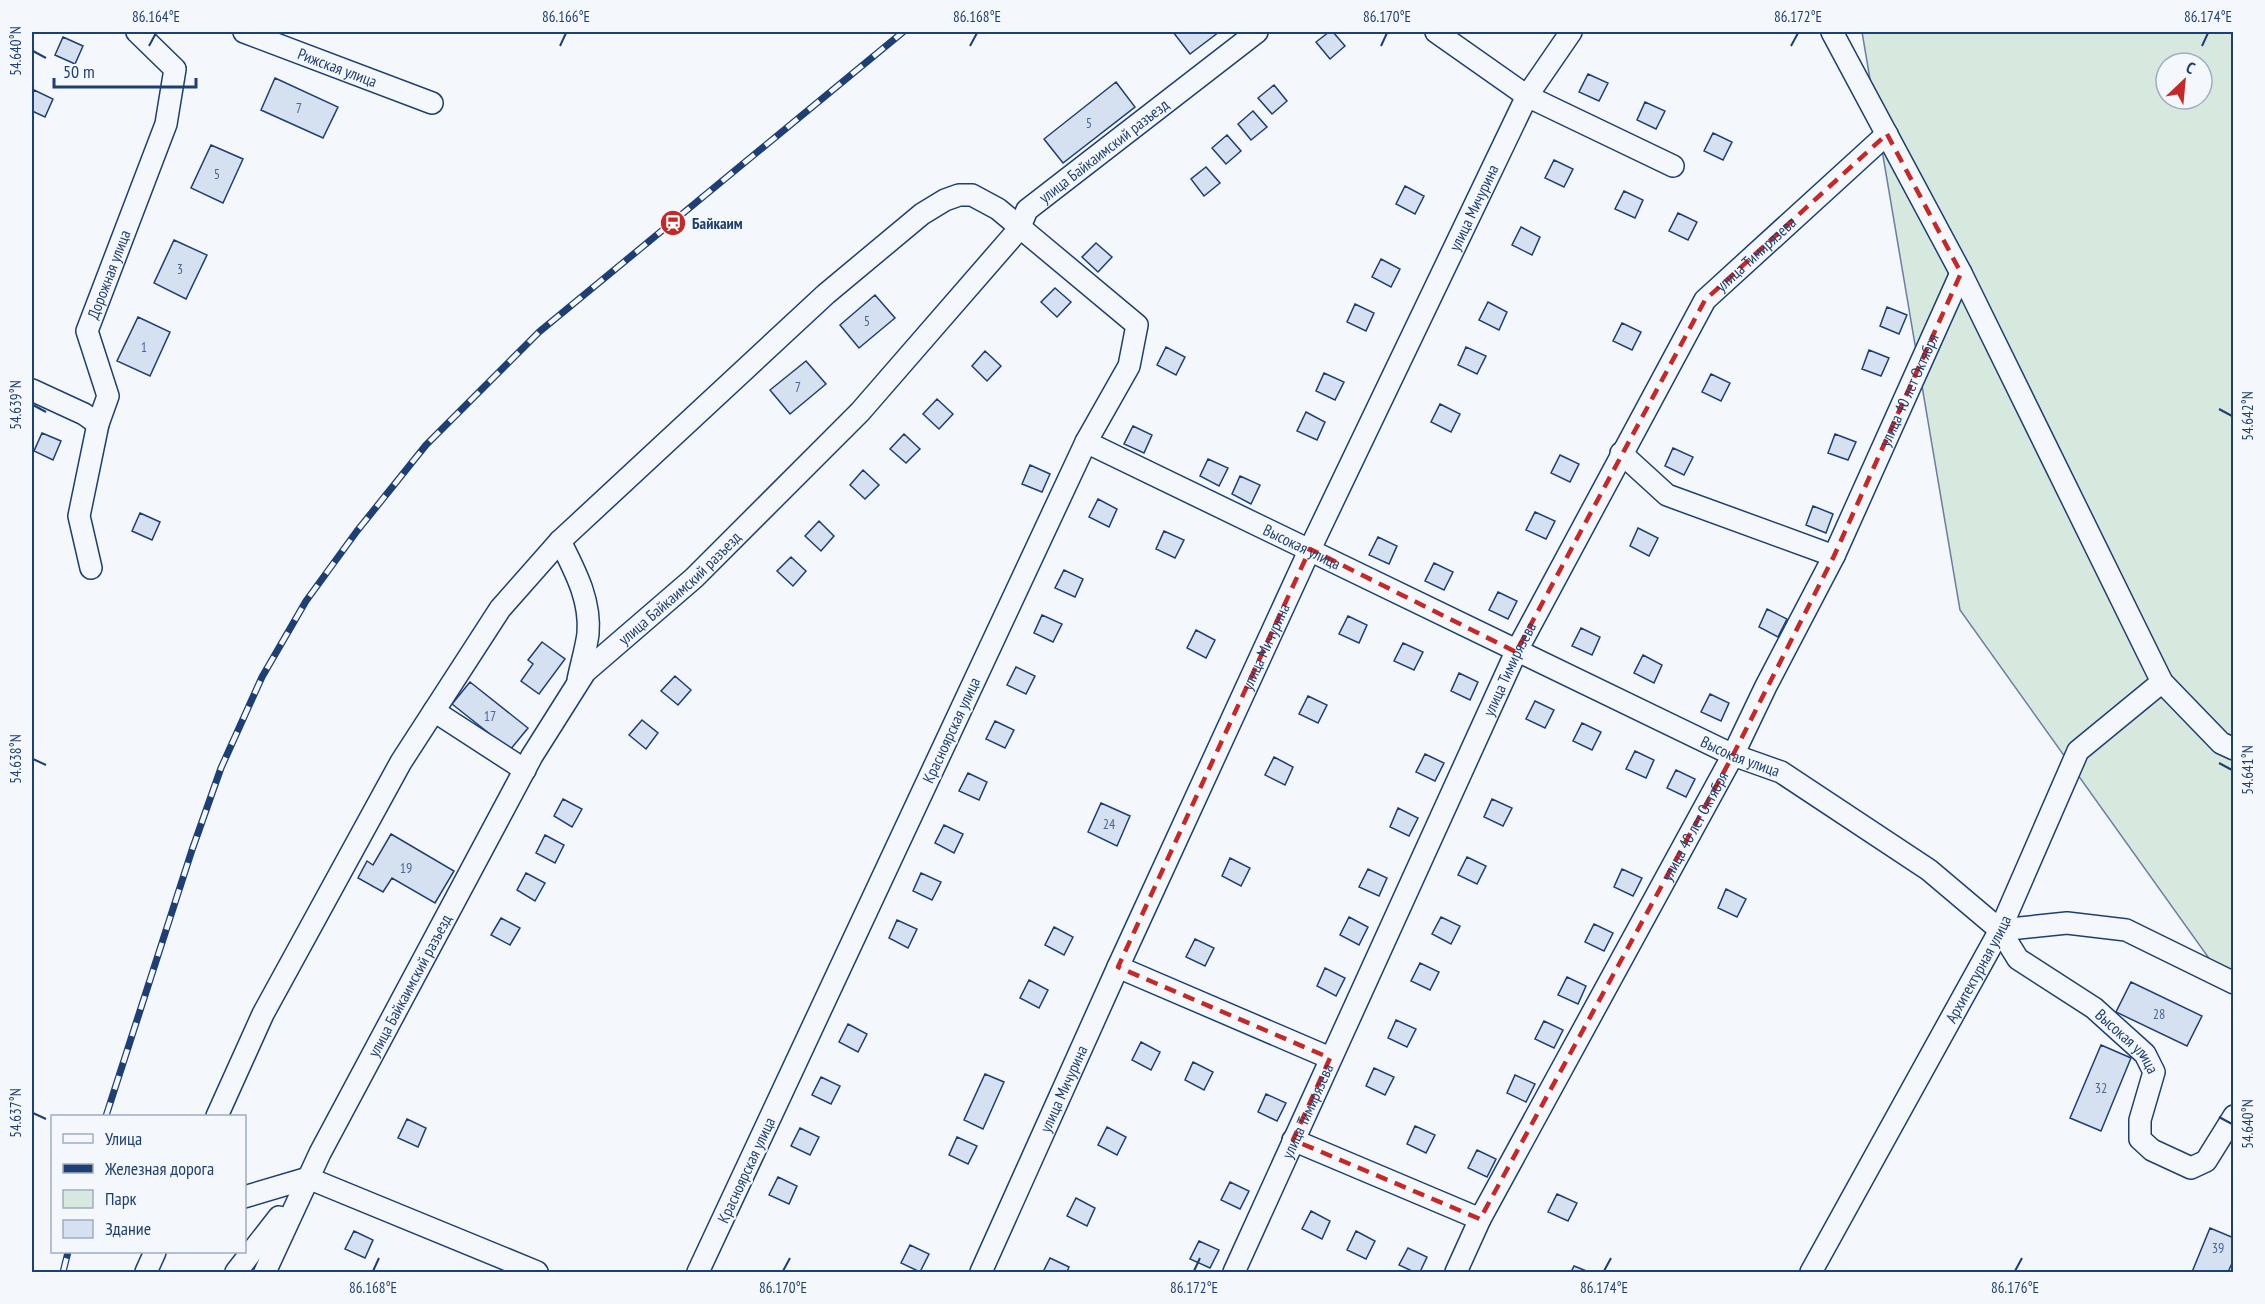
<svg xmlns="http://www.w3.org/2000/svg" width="2265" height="1304" viewBox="0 0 2265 1304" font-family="'PT Sans Narrow',sans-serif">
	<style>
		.green { fill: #d7e8df; stroke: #687fa3; stroke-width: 1.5; fill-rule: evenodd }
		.building { fill: #d5e0f0; stroke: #1d3f73; stroke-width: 1.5 }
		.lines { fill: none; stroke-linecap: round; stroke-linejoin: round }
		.minor-casing { stroke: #1d3f73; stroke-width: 24 }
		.minor { stroke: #f4f7fb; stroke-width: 21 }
		.rail-casing { stroke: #1d3f73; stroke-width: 7 }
		.rail { stroke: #f4f7fb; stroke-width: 4.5; stroke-dasharray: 14; stroke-linecap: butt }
		.marked { fill: none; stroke: #c62828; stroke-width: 4.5; stroke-dasharray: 12 8; stroke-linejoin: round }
		.ticks { fill: none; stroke: #1d3f73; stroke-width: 2 }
		.labels { text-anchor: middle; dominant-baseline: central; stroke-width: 4.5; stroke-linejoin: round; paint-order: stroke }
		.number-label { font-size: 14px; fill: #4b6792 }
		.street-label { font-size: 16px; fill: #1d3f73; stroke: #f4f7fb }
		.poi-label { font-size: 16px; font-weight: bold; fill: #1d3f73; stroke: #f4f7fb; text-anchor: start }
		.neatline { fill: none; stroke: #1d3f73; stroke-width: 2 }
		.ticks-label { font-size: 15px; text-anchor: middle; fill: #1d3f73 }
	</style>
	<rect width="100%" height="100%" fill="#f4f7fb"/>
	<path class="green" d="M1862,32H2233V992L1960,610ZM2166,63H2202V99H2166Z"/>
	<path class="building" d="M1173,32H1219L1190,54Z
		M1329,32H1333L1345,46L1330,59L1316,42Z
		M63,37L83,46L75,64L55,55Z
		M1588,74L1608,83L1599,101L1579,92Z
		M275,78L338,107L323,138L261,110Z
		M1116,82L1135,107L1063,163L1044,139Z
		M1274,85L1287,101L1272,114L1258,98Z
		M34,90L53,99L45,117L32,111V95Z
		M1645,102L1665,111L1656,129L1637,120Z
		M1253,111L1267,127L1251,140L1238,124Z
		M1713,133L1732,142L1723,160L1704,151Z
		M1227,135L1241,151L1226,164L1212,148Z
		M211,145L243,159L223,203L191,188Z
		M1554,160L1573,169L1564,187L1545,178Z
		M1206,167L1220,183L1204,196L1191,179Z
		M1405,186L1424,196L1415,214L1396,204Z
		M1624,191L1643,200L1635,218L1615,209Z
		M1678,213L1697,222L1688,240L1669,231Z
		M1521,227L1540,237L1532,255L1512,245Z
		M174,240L207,255L186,299L154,283Z
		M1096,243L1112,257L1098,272L1082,257Z
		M1381,259L1400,269L1391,287L1372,277Z
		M1055,288L1071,302L1057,317L1041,302Z
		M875,295L895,318L859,348L840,325Z
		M1488,302L1507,312L1499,330L1479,320Z
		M1355,304L1374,313L1366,331L1347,322Z
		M1887,307L1907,315L1899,334L1880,326Z
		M138,317L170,332L150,376L117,361Z
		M1622,323L1641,332L1632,350L1613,341Z
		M1166,347L1185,357L1176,375L1157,365Z
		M1466,347L1486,356L1477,374L1458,365Z
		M1869,350L1889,358L1881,376L1862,369Z
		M985,351L1001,366L987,381L972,366Z
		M806,361L826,384L790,414L770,390Z
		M1324,373L1344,382L1335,400L1316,391Z
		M1711,374L1730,383L1721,401L1702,392Z
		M937,399L953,414L939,429L923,414Z
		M1440,404L1460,414L1451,432L1431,422Z
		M1306,412L1325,422L1317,440L1297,431Z
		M1133,426L1152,435L1144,453L1124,444Z
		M42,433L61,441L53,460L34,451Z
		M904,434L920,449L906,463L890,449Z
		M1835,434L1856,442L1848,460L1828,453Z
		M1673,448L1693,457L1684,475L1665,466Z
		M1560,455L1579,464L1570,482L1551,473Z
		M1208,459L1228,468L1219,486L1200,476Z
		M1030,465L1050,474L1042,492L1022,484Z
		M863,470L879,485L865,499L850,485Z
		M1240,476L1260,485L1251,504L1232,494Z
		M1098,499L1117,509L1109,527L1089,517Z
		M1813,506L1833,514L1826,533L1806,525Z
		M1535,512L1555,521L1546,539L1526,530Z
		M140,513L160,522L152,540L132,531Z
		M819,521L834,536L821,551L805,536Z
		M1638,528L1658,538L1649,556L1630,546Z
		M1164,531L1184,540L1175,558L1156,549Z
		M1378,537L1397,546L1389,564L1369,555Z
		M791,557L806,571L793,586L777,571Z
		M1434,563L1453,572L1444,590L1425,581Z
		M1064,570L1083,579L1075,597L1055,588Z
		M1498,592L1517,601L1508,619L1489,610Z
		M1767,609L1787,619L1778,637L1759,627Z
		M1042,615L1062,624L1053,642L1034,633Z
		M1348,616L1367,625L1359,643L1339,634Z
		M1581,628L1600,637L1592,655L1572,646Z
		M1196,630L1215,640L1206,658L1187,648Z
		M542,642L565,659L539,694L521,681L533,664L528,660Z
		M1403,643L1423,652L1414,670L1394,661Z
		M1643,655L1662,665L1654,683L1634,673Z
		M1016,667L1035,676L1026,694L1007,685Z
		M1459,673L1478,682L1470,700L1451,691Z
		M675,676L691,690L678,705L661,691Z
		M470,682L528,728L510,750L452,704Z
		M1710,694L1729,703L1721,721L1701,712Z
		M1308,696L1327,705L1318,723L1299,714Z
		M1535,701L1554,710L1545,728L1526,719Z
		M642,720L658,733L646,749L629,735Z
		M995,721L1014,730L1005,748L986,739Z
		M1582,723L1601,732L1592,750L1573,741Z
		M1635,751L1654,760L1646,778L1626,769Z
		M1425,754L1444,763L1435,781L1416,772Z
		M1274,757L1293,767L1285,785L1265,775Z
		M1676,770L1695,779L1686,797L1667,788Z
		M968,773L987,782L979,800L959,791Z
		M563,799L582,809L572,827L554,816Z
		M1492,799L1512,808L1503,826L1484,817Z
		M1101,803L1130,816L1117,846L1088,832Z
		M1398,808L1418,818L1409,836L1390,827Z
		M944,825L963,834L954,853L935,843Z
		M391,834L454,871L435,903L392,878L383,892L358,878L367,861L373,865Z
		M545,835L564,845L555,863L536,853Z
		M1467,857L1486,866L1477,884L1458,875Z
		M1230,858L1250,868L1241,886L1222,876Z
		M1368,869L1387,878L1379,896L1359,887Z
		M1622,869L1642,878L1633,896L1614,887Z
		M526,873L545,883L535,901L517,890Z
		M921,873L941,882L932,900L913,891Z
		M1726,889L1746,899L1737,917L1718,908Z
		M1349,917L1368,927L1359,945L1340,935Z
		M1441,917L1460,926L1451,944L1432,934Z
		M501,918L520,928L510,945L491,935Z
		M897,920L917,929L908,948L889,938Z
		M1594,924L1613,933L1604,951L1585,942Z
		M1054,927L1073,937L1064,955L1045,945Z
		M1195,939L1214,948L1205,966L1186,957Z
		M1420,963L1439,972L1430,990L1411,981Z
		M1325,968L1345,978L1336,996L1317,986Z
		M1567,977L1586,986L1578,1004L1558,995Z
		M1029,980L1048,990L1039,1008L1020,998Z
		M2131,982L2202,1016L2187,1046L2116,1012Z
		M1396,1020L1416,1029L1407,1047L1388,1038Z
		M1544,1021L1563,1030L1554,1048L1535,1039Z
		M848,1024L867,1034L858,1052L839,1042Z
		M1141,1042L1160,1052L1151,1070L1132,1060Z
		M2101,1045L2131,1058L2101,1131L2070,1118Z
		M1193,1062L1213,1072L1204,1090L1185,1080Z
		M1374,1068L1394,1077L1385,1095L1366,1086Z
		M985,1074L1004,1082L983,1129L964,1120Z
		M1515,1075L1535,1084L1526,1102L1507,1093Z
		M821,1077L840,1086L831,1104L812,1095Z
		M1266,1094L1286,1103L1277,1121L1258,1112Z
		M407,1119L426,1128L418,1147L398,1138Z
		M1415,1126L1435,1135L1426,1153L1407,1144Z
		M1107,1127L1126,1137L1117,1155L1098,1145Z
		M800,1128L819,1137L810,1155L791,1146Z
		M957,1137L977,1146L968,1164L949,1155Z
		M1477,1150L1496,1159L1487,1177L1468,1168Z
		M778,1177L797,1186L789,1204L769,1195Z
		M1230,1182L1249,1191L1240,1209L1221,1200Z
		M1557,1194L1577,1203L1568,1221L1548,1212Z
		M1076,1198L1095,1208L1087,1226L1067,1216Z
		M1311,1211L1330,1221L1322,1239L1302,1229Z
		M2210,1228L2234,1238V1259L2228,1272H2192Z
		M354,1231L373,1240L365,1258L345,1249Z
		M1356,1231L1375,1241L1366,1259L1347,1250Z
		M1199,1241L1219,1250L1210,1268L1190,1259Z
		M910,1245L929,1254L920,1272L901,1263Z
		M1408,1248L1427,1257L1420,1272H1414L1399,1265Z
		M1050,1258L1069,1267L1067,1272H1043Z
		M1574,1266L1589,1272H1571Z"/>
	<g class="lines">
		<g class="minor-casing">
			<g id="minor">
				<path id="s1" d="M244,32L432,103"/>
				<path d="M1436,32L1527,96L1673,166"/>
				<path d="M1832,32L1961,273L2162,682L2221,743L2234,749"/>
				<path d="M32,390L84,414L98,424"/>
				<path id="s2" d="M1086,442L1733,755L1781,772L1929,870L2000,930L2018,959L2094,1008L2145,1054L2154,1072L2140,1120V1139L2152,1150L2191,1168L2206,1161L2234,1116"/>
				<path d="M1621,453L1667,495L1834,556"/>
				<path d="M560,541C575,571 591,600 588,634C586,649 581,665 578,680"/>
				<path id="s3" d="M91,568L79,516L98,424L108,396L87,331L166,124L175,69L137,32"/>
				<path d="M434,711L525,770"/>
				<path d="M2000,930L2067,923L2126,930L2234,983"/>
				<path d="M1118,967L1330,1058"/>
				<path d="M217,1116L263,1014L401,762L500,609L560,541L826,294L922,214L945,200L959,195H972L998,209L1137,325L1129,366L1086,442L698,1272"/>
				<path d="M1293,1140L1480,1219"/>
				<path d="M244,1197L308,1178L537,1272"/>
				<path d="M146,1272L155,1252"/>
				<path d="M236,1272L279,1217"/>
				<path id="s4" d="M265,1272L320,1153L532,756L585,672L694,578L860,412L1019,229L1027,210L1257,32"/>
				<path id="s5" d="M981,1272L1118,967L1310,549L1527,96L1571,32"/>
				<path id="s6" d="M1234,1272L1516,652L1705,300L1887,134"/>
				<path id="s7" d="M1456,1272L1480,1219L1733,755L1766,686L1834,556L1961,273"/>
				<path id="s8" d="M1811,1272L2000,930L2078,751L2162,682"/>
			</g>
		</g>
		<use href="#minor" class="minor"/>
		<g class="rail-casing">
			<path id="rail" d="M106,1116L192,850L221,768L262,677L306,601L357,531L426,445L539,332L903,32
				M63,1272L68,1252"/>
		</g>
		<use href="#rail" class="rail"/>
	</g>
	<path class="marked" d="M1887,134L1961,273L1834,556L1733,755L1480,1219L1293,1140L1330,1058L1118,967L1310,549L1516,652L1705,300Z"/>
	<path class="ticks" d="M149,46L156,33M560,46L566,33M970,46L977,33M1381,46L1387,33M1791,46L1798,33M2202,46L2208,33M33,51L46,58M33,405L46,412M2219,409L2232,416M33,759L46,765M2219,763L2232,770M33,1113L46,1119M2219,1117L2232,1124M373,1271L379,1258M783,1271L790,1258M1194,1271L1200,1258M1604,1271L1611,1258M2015,1271L2022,1258"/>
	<defs>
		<g id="station-disc" transform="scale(1.35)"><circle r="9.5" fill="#c62828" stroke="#f4f7fb"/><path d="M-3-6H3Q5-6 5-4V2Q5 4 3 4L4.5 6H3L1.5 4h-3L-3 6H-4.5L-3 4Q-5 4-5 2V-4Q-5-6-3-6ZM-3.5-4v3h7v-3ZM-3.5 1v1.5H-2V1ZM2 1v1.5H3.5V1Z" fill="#fff"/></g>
	</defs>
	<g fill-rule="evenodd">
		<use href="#station-disc" x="673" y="223"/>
	</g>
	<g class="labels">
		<g class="number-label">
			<text x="299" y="108">7</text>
			<text x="1089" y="123">5</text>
			<text x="217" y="174">5</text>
			<text x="180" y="269">3</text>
			<text x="867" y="321">5</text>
			<text x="144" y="347">1</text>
			<text x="798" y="387">7</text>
			<text x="490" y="716">17</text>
			<text x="1109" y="824">24</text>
			<text x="406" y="868">19</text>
			<text x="2159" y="1014">28</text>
			<text x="2101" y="1088">32</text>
			<text x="2218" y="1248">39</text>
		</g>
		<g class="street-label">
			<text stroke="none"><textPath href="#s1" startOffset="100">Рижская улица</textPath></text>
			<text stroke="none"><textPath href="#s4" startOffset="1419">улица Байкаимский разъезд</textPath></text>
			<text stroke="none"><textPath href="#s5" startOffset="1173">улица Мичурина</textPath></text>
			<text stroke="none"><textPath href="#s6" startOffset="1149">улица Тимирязева</textPath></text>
			<text stroke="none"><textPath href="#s3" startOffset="306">Дорожная улица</textPath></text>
			<text stroke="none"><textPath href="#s7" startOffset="992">улица 40 лет Октября</textPath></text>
			<text stroke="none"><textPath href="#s2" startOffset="240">Высокая улица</textPath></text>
			<text stroke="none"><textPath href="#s4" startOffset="807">улица Байкаимский разъезд</textPath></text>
			<text stroke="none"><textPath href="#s5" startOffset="687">улица Мичурина</textPath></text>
			<text stroke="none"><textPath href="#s6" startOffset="663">улица Тимирязева</textPath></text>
			<text transform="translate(951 730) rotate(-65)">Красноярская улица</text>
			<text stroke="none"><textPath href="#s2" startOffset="726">Высокая улица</textPath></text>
			<text stroke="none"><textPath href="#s7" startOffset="506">улица 40 лет Октября</textPath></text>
			<text stroke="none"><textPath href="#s8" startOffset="346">Архитектурная улица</textPath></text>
			<text stroke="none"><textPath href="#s4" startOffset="321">улица Байкаимский разъезд</textPath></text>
			<text stroke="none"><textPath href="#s2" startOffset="1212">Высокая улица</textPath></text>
			<text stroke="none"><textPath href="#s5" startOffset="201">улица Мичурина</textPath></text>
			<text stroke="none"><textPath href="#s6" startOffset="177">улица Тимирязева</textPath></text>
			<text transform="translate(746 1170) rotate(-65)">Красноярская улица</text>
		</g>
		<g class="poi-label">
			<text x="692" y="223">Байкаим</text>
		</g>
	</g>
	<rect width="2265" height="1304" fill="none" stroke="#f4f7fb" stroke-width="66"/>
	<rect x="51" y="1115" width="195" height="138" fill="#f4f7fb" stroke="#9eadc5" stroke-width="1.5"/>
	<rect x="63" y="1134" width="30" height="9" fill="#f4f7fb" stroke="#9eadc5" stroke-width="1.5"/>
	<text x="105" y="1145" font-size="18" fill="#1d3f73">Улица</text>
	<rect x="63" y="1164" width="30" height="9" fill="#1d3f73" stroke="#9eadc5" stroke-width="1.5"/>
	<text x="105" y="1175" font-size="18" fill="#1d3f73">Железная дорога</text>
	<rect x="63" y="1190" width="30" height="18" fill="#d7e8df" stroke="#9eadc5" stroke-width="1.5"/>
	<text x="105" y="1205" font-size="18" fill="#1d3f73">Парк</text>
	<rect x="63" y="1220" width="30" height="18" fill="#d5e0f0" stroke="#9eadc5" stroke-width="1.5"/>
	<text x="105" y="1235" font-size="18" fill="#1d3f73">Здание</text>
	<g transform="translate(2184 81) rotate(26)"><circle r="28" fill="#f4f7fb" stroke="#9eadc5" stroke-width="1.5"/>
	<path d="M0-4.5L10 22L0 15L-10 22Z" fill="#c62828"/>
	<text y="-9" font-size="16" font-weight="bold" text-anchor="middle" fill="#1d3f73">С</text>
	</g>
	<path d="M54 78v9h142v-9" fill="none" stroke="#1d3f73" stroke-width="3"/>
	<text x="63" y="78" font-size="18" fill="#1d3f73" stroke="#f4f7fb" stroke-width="4.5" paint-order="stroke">50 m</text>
	<rect x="33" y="33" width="2199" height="1238" class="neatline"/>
	<g class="ticks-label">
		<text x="156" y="22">86.164°E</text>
		<text x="566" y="22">86.166°E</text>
		<text x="977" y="22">86.168°E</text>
		<text x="1387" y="22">86.170°E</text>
		<text x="1798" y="22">86.172°E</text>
		<text x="2208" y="22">86.174°E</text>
		<text transform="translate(16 51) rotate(-90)" y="5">54.640°N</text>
		<text transform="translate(16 405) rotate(-90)" y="5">54.639°N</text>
		<text transform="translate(2248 416) rotate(-90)" y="5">54.642°N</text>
		<text transform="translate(16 759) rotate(-90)" y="5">54.638°N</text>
		<text transform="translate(2248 770) rotate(-90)" y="5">54.641°N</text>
		<text transform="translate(16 1113) rotate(-90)" y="5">54.637°N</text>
		<text transform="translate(2248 1124) rotate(-90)" y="5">54.640°N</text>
		<text x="373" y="1293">86.168°E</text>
		<text x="783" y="1293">86.170°E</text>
		<text x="1194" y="1293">86.172°E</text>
		<text x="1604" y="1293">86.174°E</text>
		<text x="2015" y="1293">86.176°E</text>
	</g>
</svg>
